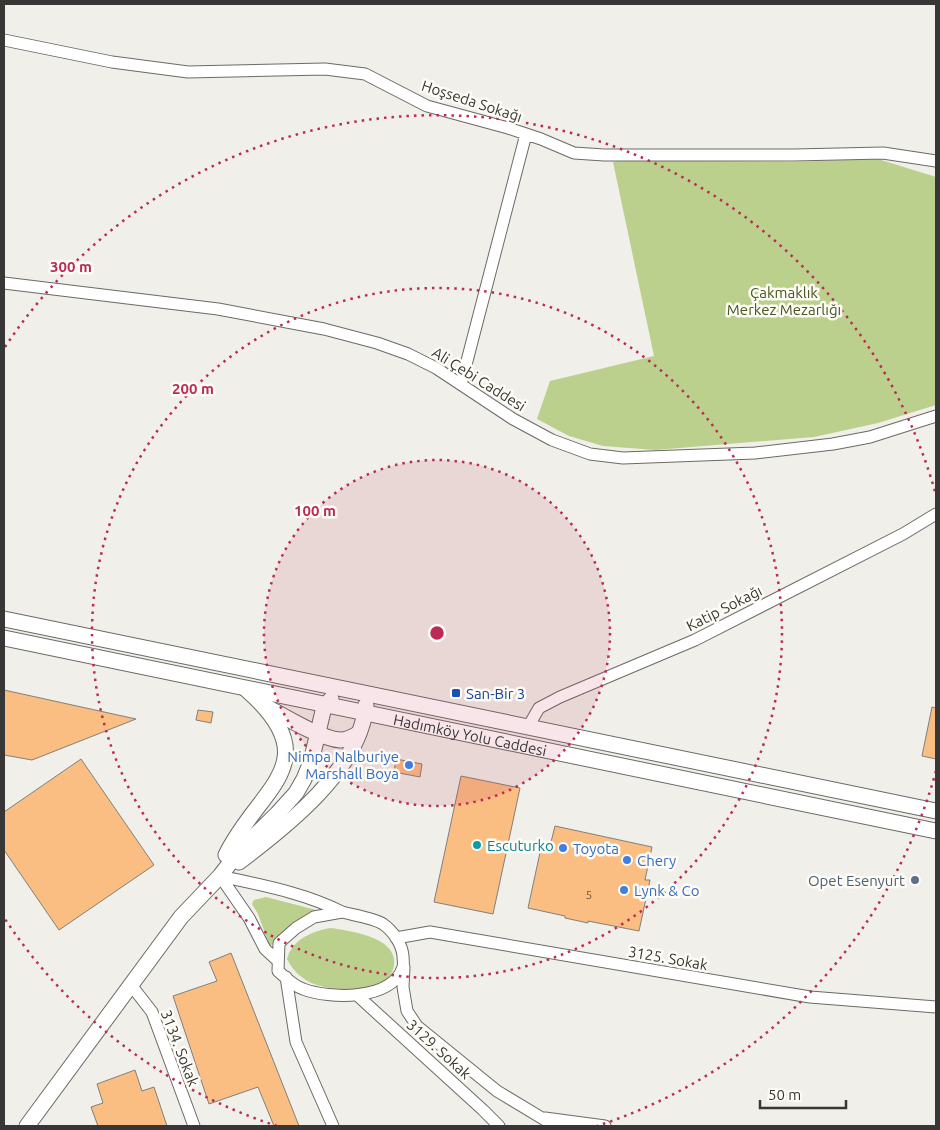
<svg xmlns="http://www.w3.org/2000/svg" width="940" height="1130" viewBox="0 0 940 1130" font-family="Ubuntu,sans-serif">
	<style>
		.green { fill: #bbd08d }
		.building { fill: #fabe82; stroke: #837f7b }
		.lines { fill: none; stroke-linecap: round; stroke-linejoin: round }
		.minor-casing { stroke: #6c6a65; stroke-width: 13 }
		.major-casing { stroke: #6c6a65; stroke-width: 17 }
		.minor { stroke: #fff; stroke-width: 11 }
		.major { stroke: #fff; stroke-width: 15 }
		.ring { fill: none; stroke: #bb2b56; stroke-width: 2.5; stroke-dasharray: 2.5 5 }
		.transit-dot { fill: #1a4fb4; stroke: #fdfcf6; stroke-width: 2 }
		.shop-dot { fill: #3f7fe0; stroke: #fdfcf6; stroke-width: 2 }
		.culture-dot { fill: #0f9aa8; stroke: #fdfcf6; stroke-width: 2 }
		.service-dot { fill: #5c6f8a; stroke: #fdfcf6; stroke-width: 2 }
		.labels { text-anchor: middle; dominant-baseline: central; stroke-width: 5; stroke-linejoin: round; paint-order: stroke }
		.number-label { font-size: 12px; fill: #685948 }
		.street-label { font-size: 15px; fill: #383735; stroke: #fdfcf6 }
		.park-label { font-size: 15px; fill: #485620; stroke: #fdfcf6 }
		.transit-label { font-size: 15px; fill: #164399; stroke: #fdfcf6; text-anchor: start }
		.shop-label { font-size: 15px; fill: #366cbe; stroke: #fdfcf6; text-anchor: start }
		.culture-label { font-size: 15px; fill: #0d838f; stroke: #fdfcf6; text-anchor: start }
		.service-label { font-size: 15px; fill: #4e5e75; stroke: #fdfcf6; text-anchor: end }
		.centre { fill: #bb2b56; stroke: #fdfcf6; stroke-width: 2.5 }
		.ring-label { font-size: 15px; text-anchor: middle; font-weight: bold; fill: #bb2b56; stroke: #fdfcf6; stroke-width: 5; stroke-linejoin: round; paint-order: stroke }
	</style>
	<rect width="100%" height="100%" fill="#f0efe9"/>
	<path class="green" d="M878,159L936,177V405L878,423L814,437L655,450L603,446L569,436L537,419L550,381L654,356L613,162L623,160L789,162Z
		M266,897L320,911L277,938L270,947L258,914L252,904L254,900Z
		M331,928C350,931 398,937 394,965C393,972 389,979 382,983C367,993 331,990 314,984C303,980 292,970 287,959C292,939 313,931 331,928Z"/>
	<path class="building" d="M4,690L136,719L32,760L4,755Z
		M932,707L936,708V759L922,756Z
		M198,710L213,712L211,723L196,720Z
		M81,759L154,865L59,930L4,850V812Z
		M396,759L422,764L420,777L394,772Z
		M461,776L520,788L493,914L434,902Z
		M555,826L652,847L645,880H650L639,931L588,921V923L565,918V916L528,908L541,848L549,850Z
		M231,953L299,1126H274L258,1087L209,1104L173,996L217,981L209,962Z
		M135,1070L142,1091L154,1087L167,1126H98L91,1107L103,1103L97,1084Z"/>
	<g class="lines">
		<g class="minor-casing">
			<path id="minor" d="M4,40L112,62L188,72L325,69L365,74L427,106L508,128L541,139L574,153L604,155H794L883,153L936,161
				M4,283L218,309L324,329L377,343L408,354L436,368L513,419L552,440L590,454L623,458L755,453L833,444L870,437L936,416
				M461,384L526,134
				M528,727L539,708L560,697L695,640L903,534L936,514
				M220,876C261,885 305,893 342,912
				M220,876L249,918L265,949L278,961
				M342,912C353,915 374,918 383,924C393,931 402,944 403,956C403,959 404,964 403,967C392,1001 329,999 303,989C294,986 285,977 278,971L279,943L296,928L314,917Z
				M396,938L430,932L810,997L936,1007
				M404,967L403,987L407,1011L417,1026L497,1091L555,1126
				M286,977L296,1042L333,1126
				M131,985L152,1012L194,1126
				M358,996L483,1110L499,1126
				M545,1118L605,1126"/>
		</g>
		<g class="major-casing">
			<g id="major">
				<path d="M4,619L936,811"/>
				<path id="s1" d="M4,638L936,831"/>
				<path d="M267,707C285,717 321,739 340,740C348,740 353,737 359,733"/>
				<path d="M226,855C259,787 330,763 246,689"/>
				<path d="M239,862C287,826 360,769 366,705"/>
				<path d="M27,1126L181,917L220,876L241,849L277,814L296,793L304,779L311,762L323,711L331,699"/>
			</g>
		</g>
		<use href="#minor" class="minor"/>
		<use href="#major" class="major"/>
	</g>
	<circle cx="437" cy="633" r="173" fill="#bb2b56" fill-opacity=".12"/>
	<g class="ring">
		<circle cx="437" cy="633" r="173"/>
		<circle cx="437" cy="633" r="345"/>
		<path d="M936 771A518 518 0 0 1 597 1126M277 1126A518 518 0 0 1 5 919M5 347A518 518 0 0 1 936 495"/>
	</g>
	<rect class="transit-dot" x="451" y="688" width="10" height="10" rx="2.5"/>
	<g class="shop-dot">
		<circle cx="409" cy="765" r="5"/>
		<circle cx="563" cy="848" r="5"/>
		<circle cx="627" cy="860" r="5"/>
		<circle cx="624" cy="890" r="5"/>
	</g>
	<circle class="culture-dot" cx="477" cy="845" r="5"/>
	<circle class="service-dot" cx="915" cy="880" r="5"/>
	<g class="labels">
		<g class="number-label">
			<text x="589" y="894">5</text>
		</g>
		<g class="street-label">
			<text transform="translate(472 101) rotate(18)">Hoşseda Sokağı</text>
			<text transform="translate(479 379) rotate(32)">Ali Çebi Caddesi</text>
			<text transform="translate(724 608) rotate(-27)">Katip Sokağı</text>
			<text stroke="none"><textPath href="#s1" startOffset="476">Hadımköy Yolu Caddesi</textPath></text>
			<text transform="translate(668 958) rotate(10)">3125. Sokak</text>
			<text transform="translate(180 1048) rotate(69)">3134. Sokak</text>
			<text transform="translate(439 1049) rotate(42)">3129. Sokak</text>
		</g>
		<g class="park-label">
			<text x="784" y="292">Çakmaklık<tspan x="784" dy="17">Merkez Mezarlığı</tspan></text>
		</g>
		<g class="transit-label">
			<text x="466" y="693">San-Bir 3</text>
		</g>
		<g class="shop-label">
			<text x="399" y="756" text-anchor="end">Nimpa Nalburiye<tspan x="399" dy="17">Marshall Boya</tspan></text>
			<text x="573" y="848">Toyota</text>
			<text x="637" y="860">Chery</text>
			<text x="634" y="890">Lynk &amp; Co</text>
		</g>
		<g class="culture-label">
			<text x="487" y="845">Escuturko</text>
		</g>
		<g class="service-label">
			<text x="905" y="880">Opet Esenyurt</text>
		</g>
	</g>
	<circle cx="437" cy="633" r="8" class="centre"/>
	<g class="ring-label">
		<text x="71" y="272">300 m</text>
		<text x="193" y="394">200 m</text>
		<text x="315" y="516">100 m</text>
	</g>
	<rect width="940" height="1130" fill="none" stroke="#383735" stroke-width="10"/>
	<path d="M760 1100v8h86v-8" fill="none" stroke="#383735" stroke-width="2.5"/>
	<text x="768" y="1100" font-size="15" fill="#383735" stroke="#fdfcf6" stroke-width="4" paint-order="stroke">50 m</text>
</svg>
